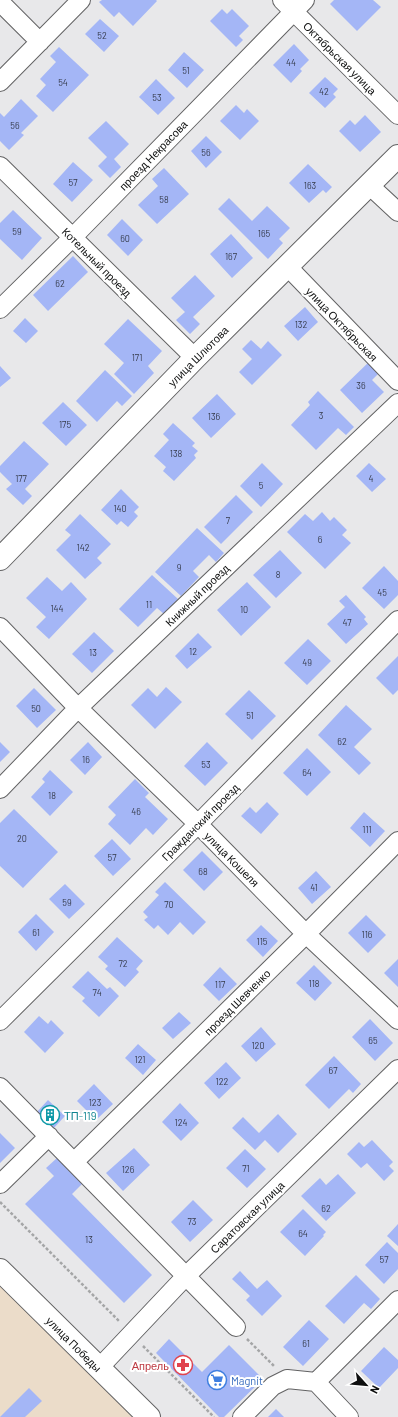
<svg xmlns="http://www.w3.org/2000/svg" width="398" height="1417" viewBox="0 0 398 1417" font-family="Barlow,sans-serif">
	<style>
		.industrial { fill: #ebdcc9 }
		.building { fill: #a4b6f6 }
		.lines { fill: none; stroke-linecap: round; stroke-linejoin: round }
		.minor-casing { stroke: #626263; stroke-width: 20 }
		.major-casing { stroke: #626263; stroke-width: 24 }
		.path { stroke: #a5a6a7; stroke-width: 2.5; stroke-dasharray: 3 2; stroke-linecap: butt }
		.minor { stroke: #fff; stroke-width: 18 }
		.major { stroke: #fff; stroke-width: 22 }
		.labels { text-anchor: middle; dominant-baseline: central; stroke-width: 4; stroke-linejoin: round; paint-order: stroke }
		.number-label { font-size: 9px; fill: #343a4a }
		.street-label { font-size: 11px; fill: #0f1010; stroke: #fff }
		.culture-label { font-size: 11px; fill: #0d838f; stroke: #fff; text-anchor: start }
		.health-label { font-size: 11px; fill: #be3a42; stroke: #fff; text-anchor: end }
		.shop-label { font-size: 11px; fill: #366cbe; stroke: #fff; text-anchor: start }
	</style>
	<rect width="100%" height="100%" fill="#e8e8ea"/>
	<path class="industrial" d="M0,1278L140,1417H0Z"/>
	<path class="building" d="M102,0H156L157,1L133,26L119,12L114,17L99,2Z
		M334,0H373L381,7L357,31L330,4Z
		M222,9L227,14L232,9L249,26L239,36L243,40L236,47L210,21Z
		M100,19L119,36L104,52L85,34Z
		M294,44L309,60L300,69L302,71L291,83L273,65Z
		M59,47L89,75L53,112L36,96L46,85L40,79L56,62L50,56Z
		M184,52L204,70L187,88L168,70Z
		M325,77L338,89L333,94L336,97L325,108L309,93Z
		M156,79L175,98L158,115L139,97Z
		M21,99L38,116L21,133L24,135L9,150L0,141V113L4,117Z
		M236,105L244,113L247,109L259,121L240,140L220,121Z
		M365,115L381,132L360,152L339,131L350,120L355,125Z
		M106,121L129,144L114,159L121,167L110,178L98,166L107,157L88,138Z
		M206,136L222,152L206,168L191,151Z
		M73,162L93,180L72,202L53,184Z
		M308,164L332,187L326,193L323,190L309,203L289,183Z
		M164,168L189,194L157,224L138,205L158,186L152,179Z
		M229,198L252,221L267,206L290,228L279,239L283,243L268,259L218,209Z
		M13,210L42,238L22,260L0,239V223Z
		M122,219L143,240L128,256L107,235Z
		M231,234L253,258L232,278L210,254Z
		M73,256L88,272L48,311L33,295Z
		M195,275L215,296L193,317L200,324L190,334L176,320L185,312L171,298Z
		M305,307L318,322L298,341L284,326Z
		M25,318L38,331L26,343L13,331Z
		M128,319L162,351L148,366L154,373L134,394L114,374L124,363L104,344Z
		M251,340L261,349L268,341L282,355L252,385L239,372L252,359L242,349Z
		M372,359L382,370L372,380L384,392L362,413L340,390Z
		M0,366L11,378L0,387Z
		M105,370L132,396L122,406L117,401L97,422L76,401Z
		M318,391L354,427L346,435L338,428L316,450L291,425L310,405L308,402Z
		M217,394L236,414L211,438L192,418Z
		M63,402L87,425L66,446L42,423Z
		M173,423L195,443L192,446L198,451L194,455L196,458L174,481L163,471L166,467L154,456L169,440L163,434Z
		M24,441L49,464L25,489L32,496L23,505L6,489L12,484L0,472V466Z
		M262,463L283,484L261,507L240,486Z
		M369,463L386,479L372,492L356,476Z
		M121,489L139,507L134,512L138,516L128,527L121,521L117,525L101,510Z
		M236,495L253,512L221,544L204,527Z
		M322,512L330,521L334,517L347,530L342,535L351,543L325,569L287,532L305,514L313,521Z
		M80,514L111,544L97,558L102,563L85,579L56,550L71,535L65,530Z
		M197,528L224,553L216,562L209,555L193,571L199,577L181,596L155,572Z
		M280,550L302,573L276,598L253,575Z
		M384,566L398,581V595L384,609L362,588Z
		M152,575L178,599L164,614L157,608L138,627L119,609Z
		M47,577L62,591L71,582L87,599L49,639L36,627L46,617L26,598Z
		M247,582L271,607L241,636L217,610Z
		M346,595L366,617L364,619L368,624L346,644L327,624L345,607L339,601Z
		M94,632L114,651L92,673L72,654Z
		M198,633L212,647L187,669L175,656Z
		M308,639L331,661L307,685L284,663Z
		M398,656V690L393,695L376,678Z
		M166,687L182,702L155,729L131,705L148,688L157,697Z
		M34,688L56,710L37,728L16,706Z
		M249,690L276,716L252,740L225,714Z
		M346,705L372,729L354,747L371,763L359,775L318,735Z
		M0,742L10,752L0,762Z
		M88,742L102,757L85,775L70,760Z
		M207,742L228,763L205,786L184,766Z
		M307,748L331,772L307,796L283,773Z
		M50,770L73,792L50,816L31,797L45,782L42,779Z
		M135,779L149,793L145,797L168,819L153,835L146,828L130,845L108,824L116,815L108,807Z
		M267,802L279,814L261,834L241,816L250,807L256,813Z
		M14,809L58,852L23,888L0,866V823Z
		M364,812L385,831L370,847L350,828Z
		M112,839L131,859L113,876L94,856Z
		M202,851L223,872L204,891L183,870Z
		M316,871L331,887L312,904L298,888Z
		M165,882L206,922L193,935L180,922L168,935L158,925L154,929L144,920L148,917L143,912L159,895L155,892Z
		M65,884L85,904L69,919L49,899Z
		M36,914L54,932L36,951L18,932Z
		M366,915L386,935L368,953L348,933Z
		M261,925L278,941L263,957L246,940Z
		M117,937L143,961L136,969L139,972L125,987L105,969L108,966L98,957Z
		M398,959V987L384,973Z
		M314,965L332,983L315,1001L296,983Z
		M220,967L237,984L219,1001L203,985Z
		M88,971L107,989L110,987L119,996L99,1017L82,1001L85,998L72,987Z
		M179,1012L191,1023L173,1039L162,1028Z
		M39,1016L48,1024L51,1020L64,1033L45,1053L24,1032Z
		M370,1019L393,1043L375,1061L352,1037Z
		M261,1027L276,1044L256,1062L241,1046Z
		M138,1044L156,1060L143,1075L125,1058Z
		M334,1056L361,1084L353,1093L349,1089L329,1109L305,1085Z
		M226,1062L241,1078L219,1099L204,1083Z
		M94,1084L113,1104L96,1120L77,1101Z
		M48,1100L65,1116L53,1129L36,1113Z
		M180,1103L199,1123L181,1141L162,1122Z
		M278,1114L297,1134L278,1153L265,1140L255,1150L232,1128L243,1117L259,1133Z
		M0,1133L15,1148L0,1163Z
		M372,1140L393,1162L389,1166L394,1171L384,1181L367,1163L361,1168L347,1154L359,1142L364,1147Z
		M134,1148L150,1165L123,1191L106,1173Z
		M245,1149L266,1169L247,1188L226,1168Z
		M57,1158L82,1184L72,1194L152,1275L124,1303L25,1204L54,1176L46,1168Z
		M338,1174L356,1193L326,1221L301,1196L320,1178L326,1185Z
		M193,1200L213,1220L190,1242L171,1222Z
		M303,1209L326,1232L323,1235L324,1236L305,1256L280,1232Z
		M398,1224V1246L387,1236Z
		M387,1242L398,1253V1269L384,1284L365,1265Z
		M240,1271L257,1289L267,1280L282,1296L262,1316L246,1300L250,1296L232,1279Z
		M356,1275L380,1299L371,1309L364,1303L344,1324L325,1306Z
		M309,1320L329,1339L303,1366L283,1347Z
		M169,1339L202,1372L229,1345L263,1379L224,1417H219L156,1353Z
		M384,1347L398,1360V1368L379,1388L361,1371Z
		M29,1388L42,1401L25,1417H0Z
		M276,1409L284,1417H268Z"/>
	<g class="lines">
		<g class="minor-casing">
			<path id="minor" d="M282,0L398,115
				M0,2L40,42
				M0,82L81,0
				M0,166L195,358
				M369,185L398,212
				M287,266L398,381
				M0,309L72,238L305,0
				M0,627L78,708L198,824L306,934L398,1020
				M0,789L78,708L398,403
				M0,1021L198,824L398,620
				M0,1087L236,1327
				M74,1162L306,934L398,841
				M0,1184L49,1136
				M99,1368L185,1277L398,1069
				M316,1382L398,1300
				M242,1417L273,1386L287,1379L316,1382L349,1417"/>
		</g>
		<g class="major-casing">
			<path id="major" d="M0,559L195,358L398,156
				M0,1270L149,1417"/>
		</g>
		<path class="path" d="M0,1202L120,1322
			M247,1339L275,1367
			M143,1346L214,1417"/>
		<use href="#minor" class="minor"/>
		<use href="#major" class="major"/>
	</g>
	<defs>
		<g id="building-ring" transform="scale(1)"><circle r="9.5" fill="#fff" stroke="#0f9aa8" stroke-width="1.5"/><path d="M-4-6H4V6H1V3H-1V6H-4ZM-2.5-4.3h1.7v1.8h-1.7ZM.8-4.3h1.7v1.8H.8ZM-2.5-1h1.7V.8h-1.7ZM.8-1h1.7V.8H.8Z" fill="#0f9aa8"/></g>
		<g id="pharmacy-ring" transform="scale(1)"><circle r="9.5" fill="#fff" stroke="#e0444e" stroke-width="1.5"/><path d="M-2-6h4v4h4v4h-4v4h-4v-4h-4v-4h4Z" fill="#e0444e"/></g>
		<g id="supermarket-ring" transform="scale(1)"><circle r="9.5" fill="#fff" stroke="#3f7fe0" stroke-width="1.5"/><path d="M-6-5.5h2.5l.6 2H6L4.5 2H-2.5L-4.4-4H-6ZM-1.5 3.2a1.3 1.3 0 1 0 .1 0ZM3 3.2a1.3 1.3 0 1 0 .1 0Z" fill="#3f7fe0"/></g>
	</defs>
	<g fill-rule="evenodd">
		<use href="#building-ring" x="50" y="1115"/>
		<use href="#pharmacy-ring" x="183" y="1365"/>
		<use href="#supermarket-ring" x="217" y="1380"/>
	</g>
	<g class="labels">
		<g class="number-label">
			<text x="102" y="35">52</text>
			<text x="291" y="62">44</text>
			<text x="186" y="70">51</text>
			<text x="63" y="82">54</text>
			<text x="324" y="91">42</text>
			<text x="157" y="97">53</text>
			<text x="15" y="125">56</text>
			<text x="206" y="152">56</text>
			<text x="73" y="182">57</text>
			<text x="310" y="185">163</text>
			<text x="164" y="199">58</text>
			<text x="17" y="231">59</text>
			<text x="264" y="233">165</text>
			<text x="125" y="238">60</text>
			<text x="231" y="256">167</text>
			<text x="60" y="283">62</text>
			<text x="301" y="324">132</text>
			<text x="137" y="357">171</text>
			<text x="361" y="385">36</text>
			<text x="321" y="415">3</text>
			<text x="214" y="416">136</text>
			<text x="65" y="424">175</text>
			<text x="176" y="453">138</text>
			<text x="21" y="478">177</text>
			<text x="371" y="478">4</text>
			<text x="261" y="485">5</text>
			<text x="120" y="508">140</text>
			<text x="228" y="520">7</text>
			<text x="320" y="539">6</text>
			<text x="83" y="547">142</text>
			<text x="179" y="567">9</text>
			<text x="278" y="574">8</text>
			<text x="382" y="592">45</text>
			<text x="149" y="604">11</text>
			<text x="57" y="608">144</text>
			<text x="244" y="609">10</text>
			<text x="347" y="622">47</text>
			<text x="193" y="651">12</text>
			<text x="93" y="652">13</text>
			<text x="307" y="662">49</text>
			<text x="36" y="708">50</text>
			<text x="250" y="715">51</text>
			<text x="342" y="741">62</text>
			<text x="86" y="759">16</text>
			<text x="206" y="764">53</text>
			<text x="307" y="772">64</text>
			<text x="52" y="795">18</text>
			<text x="136" y="811">46</text>
			<text x="367" y="829">111</text>
			<text x="22" y="838">20</text>
			<text x="112" y="857">57</text>
			<text x="203" y="871">68</text>
			<text x="314" y="887">41</text>
			<text x="67" y="902">59</text>
			<text x="169" y="904">70</text>
			<text x="36" y="932">61</text>
			<text x="367" y="934">116</text>
			<text x="262" y="941">115</text>
			<text x="123" y="963">72</text>
			<text x="314" y="983">118</text>
			<text x="220" y="984">117</text>
			<text x="97" y="992">74</text>
			<text x="373" y="1040">65</text>
			<text x="258" y="1045">120</text>
			<text x="140" y="1059">121</text>
			<text x="333" y="1070">67</text>
			<text x="222" y="1081">122</text>
			<text x="95" y="1102">123</text>
			<text x="181" y="1122">124</text>
			<text x="246" y="1168">71</text>
			<text x="128" y="1169">126</text>
			<text x="326" y="1208">62</text>
			<text x="192" y="1221">73</text>
			<text x="303" y="1233">64</text>
			<text x="89" y="1239">13</text>
			<text x="384" y="1259">57</text>
			<text x="306" y="1343">61</text>
		</g>
		<g class="street-label">
			<text transform="translate(340 58) rotate(45)">Октябрьская улица</text>
			<text transform="translate(153 155) rotate(-46)">проезд Некрасова</text>
			<text transform="translate(97 262) rotate(45)">Котельный проезд</text>
			<text transform="translate(342 324) rotate(46)">улица Октябрьская</text>
			<text transform="translate(198 356) rotate(-45)">улица Шлютова</text>
			<text transform="translate(197 595) rotate(-44)">Книжный проезд</text>
			<text transform="translate(200 822) rotate(-45)">Гражданский проезд</text>
			<text transform="translate(232 859) rotate(45)">улица Кошеля</text>
			<text transform="translate(237 1002) rotate(-45)">проезд Шевченко</text>
			<text transform="translate(247 1217) rotate(-44)">Саратовская улица</text>
			<text transform="translate(74 1344) rotate(45)">улица Победы</text>
		</g>
		<g class="culture-label">
			<text x="64" y="1115">ТП-119</text>
		</g>
		<g class="health-label">
			<text x="169" y="1365">Апрель</text>
		</g>
		<g class="shop-label">
			<text x="231" y="1380">Magnit</text>
		</g>
	</g>
	<g transform="translate(366 1385) rotate(117)" stroke="#ffffff" stroke-width="3" paint-order="stroke">
	<path d="M0-3L7 15L0 10L-7 15Z" fill="#0f1010"/>
	<text y="-6" font-size="11" font-weight="bold" text-anchor="middle" fill="#0f1010">N</text>
	</g>
</svg>
